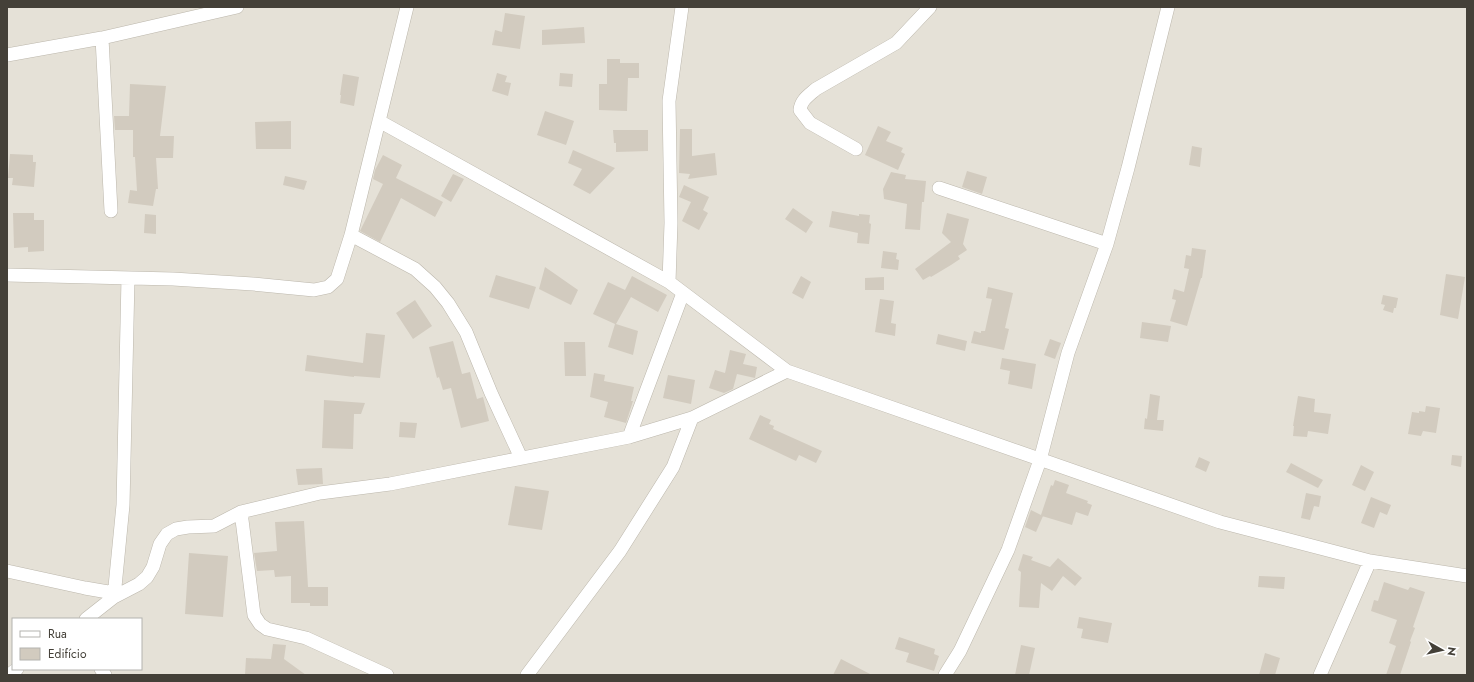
<svg xmlns="http://www.w3.org/2000/svg" width="1474" height="682" viewBox="0 0 1474 682" font-family="Jost,sans-serif">
	<style>
		.residential { fill: #e5e1d7; fill-rule: evenodd }
		.building { fill: #d2cbbf }
		.lines { fill: none; stroke-linecap: round; stroke-linejoin: round }
		.minor-casing { stroke: #bcb7ac; stroke-width: 14 }
		.minor { stroke: #fff; stroke-width: 13 }
	</style>
	<rect width="100%" height="100%" fill="#f2efe8"/>
	<path class="residential" d="M7,7H1467V675H7ZM13,619H141V669H13Z"/>
	<path class="building" d="M505,13L525,16L520,49L492,45L495,30L502,32Z
		M584,27L585,43L542,45V30Z
		M607,59H620V63H639V78H628L627,111L599,110V84H607Z
		M497,73L507,76L505,82L511,83L508,96L492,91Z
		M560,73L573,74L572,87L559,86Z
		M343,74L359,77L354,106L340,103L341,95H340Z
		M130,84L166,86L160,136H174L173,158H156L158,189H156L153,206L128,203L130,190L137,191L135,157H133V130H115L114,116H129Z
		M545,111L574,121L566,145L537,135Z
		M291,121V149H256L255,122Z
		M878,126L891,132L886,141L903,148L901,152L905,154L898,170L865,155Z
		M680,129H692V156L715,153L717,175L688,179L690,174L679,173Z
		M613,130H648V151L616,152V143H614Z
		M1192,146L1202,148L1200,167L1189,165Z
		M573,150L615,168L590,194L573,185L582,169L568,163Z
		M10,154L33,155V162H36L34,187L12,185L13,178H8Z
		M383,155L402,165L396,178L443,202L435,217L401,198L380,242L360,231L383,184L373,179L375,170Z
		M967,171L987,177L982,194L962,187Z
		M891,172L906,175L905,179L926,181L924,202H922L920,230L905,229L907,204L884,199L883,189Z
		M453,174L464,179L451,202L441,196Z
		M285,176L307,181L304,190L283,185Z
		M684,185L709,197L703,210L708,213L699,230L682,221L691,202L679,197Z
		M793,208L813,222L806,233L785,219Z
		M832,211L859,216V214L870,215L869,223L871,224L869,244L857,243L858,233L829,227Z
		M13,213H34V220H44V251L28,252V247L14,248Z
		M947,213L969,219L963,244L967,250L958,256L960,259L951,265L931,277L930,276L923,280L915,269L951,242L942,233Z
		M145,214L156,215V234L144,233Z
		M1192,248L1206,250L1202,278H1201L1187,326L1170,321L1176,300L1172,299L1174,289L1184,292L1189,269L1184,268L1186,255L1191,256Z
		M883,251L897,253L896,259L899,260L898,270L881,268Z
		M545,267L578,290L571,305L539,289Z
		M1446,274L1465,277L1458,319L1440,315Z
		M496,275L536,287L529,309L489,297Z
		M632,276L667,295L658,312L631,297L616,324L638,331L633,355L608,347L615,324L593,314L608,282L625,290Z
		M801,276L811,282L803,299L792,293Z
		M884,277V290H865V278Z
		M988,287L1013,293L1005,328L1009,329L1004,350L971,343L974,331L981,333V331H985L992,299L986,298Z
		M1383,295L1398,298L1396,308H1394L1393,313L1383,310L1385,305L1381,304Z
		M880,299L894,301L891,323L896,324L895,336L875,332Z
		M415,300L432,326L413,339L396,313Z
		M1142,322L1171,326L1168,342L1140,338Z
		M366,333L385,335L380,378L354,376V377L305,371L307,355L363,363Z
		M938,334L967,341L965,351L936,344Z
		M1050,339L1061,343L1055,359L1044,355Z
		M453,341L462,374L470,372L477,399L483,397L489,421L461,428L451,388L443,390L439,377L437,378L429,347Z
		M564,342H585L586,376H565Z
		M730,350L746,354L743,364L757,367L755,378L737,374L733,389L724,393L709,388L715,370L725,373Z
		M1002,358L1036,364L1032,389L1008,384L1010,371L1000,369Z
		M594,373L605,375L604,381L634,387L631,401H633L626,423L604,417L608,402L590,397Z
		M668,375L695,380L691,404L663,398Z
		M1150,394L1160,396L1157,420H1164L1163,431L1144,429L1145,418L1147,419Z
		M1298,396L1315,399L1314,412L1331,414L1328,434L1308,431L1307,437L1293,436L1294,426H1293Z
		M324,400L365,403L361,414H354L353,449L322,448Z
		M1426,406L1440,408L1436,433L1423,431L1421,436L1408,434L1412,412L1419,413V411L1425,412Z
		M760,415L771,420L769,424L774,426L773,429L822,451L816,463L799,455L796,461L749,439Z
		M400,422L417,423L415,438L399,437Z
		M1452,455L1462,456L1461,467L1451,465Z
		M1199,457L1210,462L1206,472L1195,467Z
		M1291,463L1323,480L1318,488L1286,472Z
		M1361,465L1374,472L1365,491L1352,485Z
		M322,468L323,484L298,485L296,469Z
		M1055,480L1069,485L1066,493L1088,501L1087,503L1092,505L1088,516L1076,512L1072,525L1042,516H1043L1036,532L1025,527L1031,510L1041,515L1051,485L1053,486Z
		M515,486L549,491L542,530L508,525Z
		M1306,493L1321,496L1319,507L1314,506L1310,520L1301,518Z
		M1371,497L1391,505L1387,515L1380,512L1374,528L1361,523Z
		M304,521L308,587H328V606H310V603H291V576L275,577L274,570L257,571L254,553L277,551L275,522Z
		M189,553L228,556L223,617L185,614Z
		M1023,554L1033,557L1031,560L1050,567L1058,558L1082,578L1075,586L1063,576L1052,591L1041,583L1039,608L1019,607L1021,572L1018,570Z
		M1259,576L1285,577L1284,589L1258,587Z
		M1384,582L1408,590L1410,587L1425,592L1413,627L1415,628L1410,641L1411,642L1400,675H1386L1396,646L1389,643L1397,620L1371,611L1374,600L1378,601Z
		M1079,617L1112,623L1108,643L1081,638L1083,629L1077,628Z
		M899,637L935,649L934,654L939,656L934,671L906,662L909,653L895,649Z
		M273,644L286,645L284,659L306,675H245L246,658L271,659Z
		M1021,645L1035,648L1029,675H1015Z
		M1265,653L1280,658L1275,675H1259Z
		M841,659L872,675H833Z"/>
	<g class="lines">
		<g class="minor-casing">
			<path id="minor" d="M102,38L111,211
				M7,55L102,38L237,7
				M379,121L669,282L787,371L1220,522L1370,561L1467,576
				M856,149L810,123L800,110C801,100 808,96 816,89L896,43L930,7
				M939,188L1107,244
				M351,235L415,269L435,287L448,303L466,332L491,393L521,458
				M7,275L173,279L253,284L314,290L328,287L337,279L351,235L407,7
				M669,282L671,223L669,101L682,7
				M629,437L683,293
				M241,512L254,615L260,624L267,629L306,638L387,675
				M7,571L85,588L114,593
				M114,597L123,505L128,278
				M86,619L114,597L139,584L147,577L153,567L160,544L167,534L176,529L188,527L214,526L241,512L320,493L390,484L629,437L692,418L787,371
				M101,669L105,675
				M9,675L17,669
				M527,675L620,551L673,467L692,418
				M945,675L960,651L1008,550L1040,460L1068,353L1107,244L1128,168L1168,7
				M1320,675L1370,561"/>
		</g>
		<use href="#minor" class="minor"/>
	</g>
	<rect width="1474" height="682" fill="none" stroke="#444038" stroke-width="16"/>
	<rect x="12" y="618" width="130" height="52" fill="#ffffff" stroke="#b4b3af"/>
	<rect x="20" y="631" width="20" height="6" fill="#ffffff" stroke="#b4b3af"/>
	<text x="48" y="638" font-size="12" fill="#444038">Rua</text>
	<rect x="20" y="648" width="20" height="12" fill="#d2cbbf" stroke="#b4b3af"/>
	<text x="48" y="658" font-size="12" fill="#444038">Edifício</text>
	<g transform="translate(1442 650) rotate(98)" stroke="#ffffff" stroke-width="3" paint-order="stroke">
	<path d="M0-3L7 15L0 10L-7 15Z" fill="#444038"/>
	<text y="-6" font-size="11" font-weight="bold" text-anchor="middle" fill="#444038">N</text>
	</g>
</svg>
